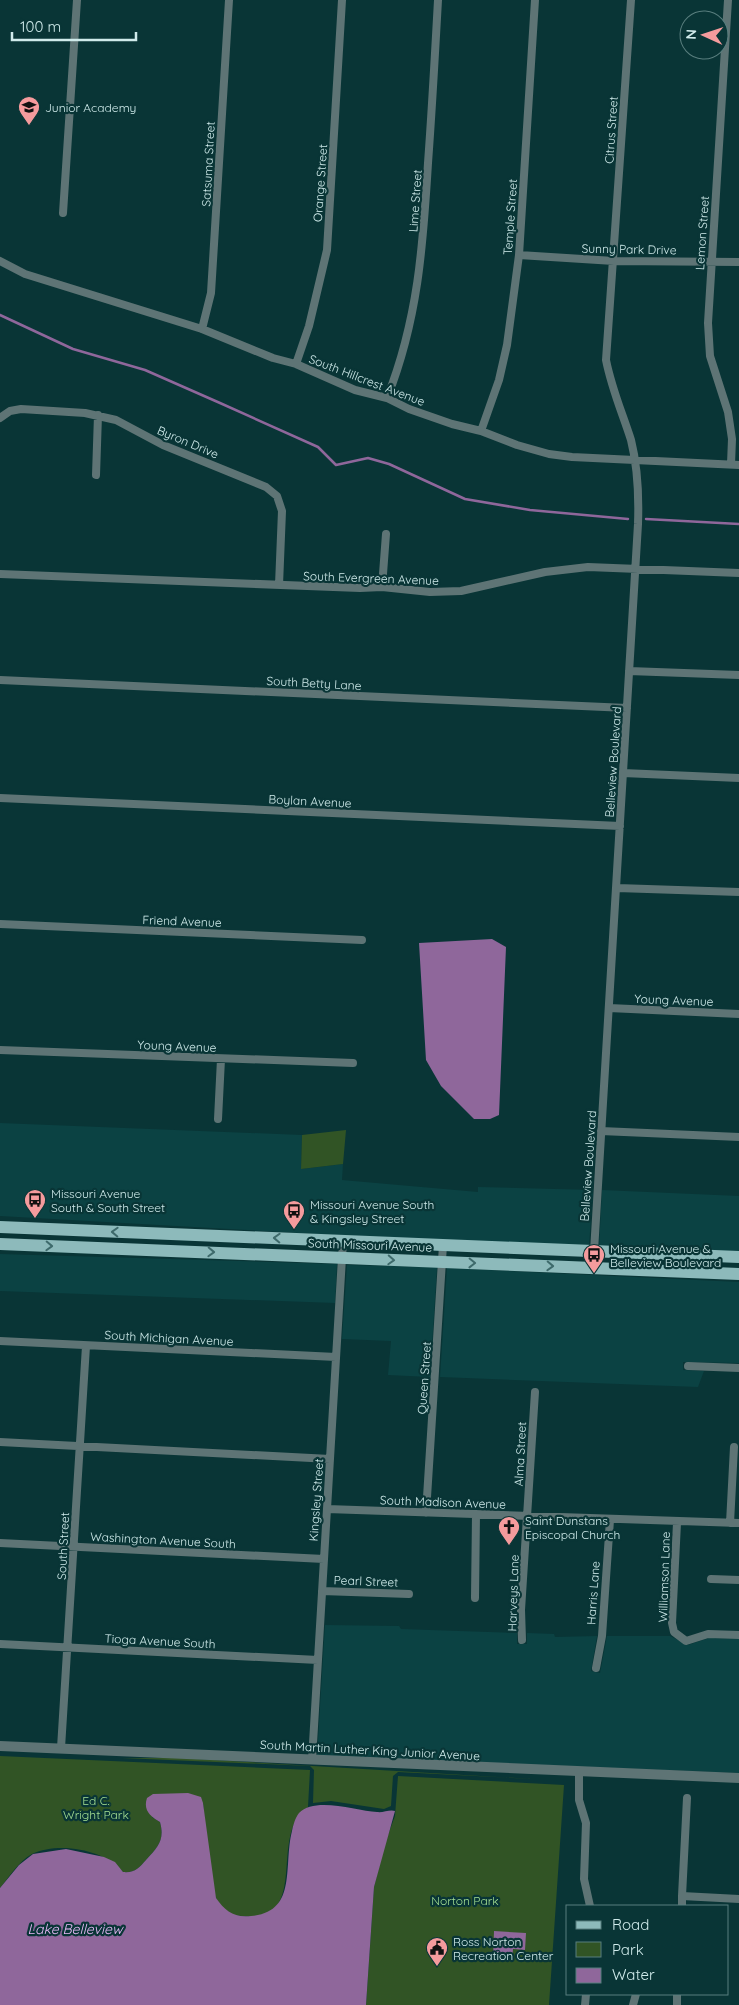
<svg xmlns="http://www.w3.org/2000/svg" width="739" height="2005" viewBox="0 0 739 2005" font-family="Quicksand,sans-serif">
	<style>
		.built { fill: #0b4243 }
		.green { fill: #315425 }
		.water { fill: #8f679b }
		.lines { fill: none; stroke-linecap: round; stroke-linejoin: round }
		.stream { stroke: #8f679b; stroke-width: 2.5 }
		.minor { stroke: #5e7475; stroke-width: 8 }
		.tertiary { stroke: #5e7475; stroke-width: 10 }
		.primary { stroke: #8dbabb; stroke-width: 12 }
		.oneway { stroke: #3e6a6b }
		.labels { text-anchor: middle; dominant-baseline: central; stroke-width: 4.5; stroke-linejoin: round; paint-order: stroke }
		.poi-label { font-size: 12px; fill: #d0ebeb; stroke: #093536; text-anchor: start }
		.street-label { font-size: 12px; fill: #d0ebeb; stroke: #093536 }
		.park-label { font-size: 12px; fill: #a5df92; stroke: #093536 }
		.water-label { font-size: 14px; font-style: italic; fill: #e9baf7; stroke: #093536 }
	</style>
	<rect width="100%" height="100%" fill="#093536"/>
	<path class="built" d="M0,1123L302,1135L301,1169L343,1164L342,1180L478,1192V1187L593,1190L589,1246L421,1240L0,1216Z
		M602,1190L739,1196V1252L599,1247Z
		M0,1254L337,1264L335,1303L0,1291Z
		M347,1265L437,1267L430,1377L388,1375L391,1341L342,1339Z
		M447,1268L739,1282V1363L683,1362V1370L704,1371L698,1387L440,1377Z
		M325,1625L399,1626L401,1629L517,1633V1644H527V1633L554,1634L555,1637L597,1636L591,1671L600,1673L607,1636H670L688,1645L709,1638L739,1639V1773L317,1756Z"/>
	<path class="green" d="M346,1130L343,1164L301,1169L302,1135Z
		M0,1756L310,1770L308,1807C265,1835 316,1930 235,1915C227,1913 219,1906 216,1898C207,1876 206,1828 203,1803L152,1817L160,1822C165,1840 158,1847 146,1860C139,1868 135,1873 123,1872C105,1850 60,1841 32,1854C19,1861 9,1877 0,1888Z
		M122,1758H180L533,1779L398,1772L393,1776L391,1806L384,1809L331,1801L313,1803L314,1770L310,1766Z
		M398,1776L564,1785L549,2005H366L374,1887L385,1843L395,1816Z"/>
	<path class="water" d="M492,939L506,947L499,1115L490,1119H474L441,1086L426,1060L419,943Z
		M188,1793L201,1797L203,1803L216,1898C225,1911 234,1918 251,1916C298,1912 283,1866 292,1831C293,1826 295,1818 299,1813C315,1796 357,1811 377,1812C383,1813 390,1809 395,1811L374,1887L366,2005H0V1888L19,1865L33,1854L66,1849L104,1857L115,1862L123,1872C135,1873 139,1868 146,1860C158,1847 165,1840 160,1822C150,1816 143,1810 147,1798L153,1794Z
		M494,1931L526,1933L525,1950L513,1949L512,1961L493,1960Z"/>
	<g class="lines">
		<path class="stream" d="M0,315L73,349L145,370L220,403L318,447L336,465L368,458L389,464L465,499L530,510L628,519
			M646,519L739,524"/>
		<path class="minor" d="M728,0L708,323L710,356L728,412L732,439L731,464
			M63,213L77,0
			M519,255L614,261L739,262
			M0,261L25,274L202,329L273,358L296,364L355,390L387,398L409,409L452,424L481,431L517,445L549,454L572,457L739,465
			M202,329L211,293L229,0
			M296,364L309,326L327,250L342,0
			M387,398C418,320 423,246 428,163C432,109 435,54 438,0
			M0,418L10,411L21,409L85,413L116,420L163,445L266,487L277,496L282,511L279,585
			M481,431L499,380L507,345L519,255L535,0
			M96,475L98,415
			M0,574L360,588L382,587L430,592L461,591L545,572L588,567L739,573
			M382,587L386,534
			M629,671L739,675
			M0,680L627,708
			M623,773L739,778
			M0,798L620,826
			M617,888L739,892
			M0,924L362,940
			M609,1008L739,1014
			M0,1050L353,1063
			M218,1119L221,1059
			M601,1131L739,1137
			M593,1268L638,524C639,496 638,468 631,440C622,412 612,390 606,360L631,0
			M0,1341L336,1357
			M688,1366L739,1368
			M0,1442L330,1459
			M327,1509L739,1523
			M426,1513L443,1245
			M677,1523L672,1623L674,1632L686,1641L708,1634L739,1635
			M730,1523L734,1447
			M0,1543L324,1559
			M711,1579L739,1580
			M322,1591L409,1594
			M475,1598L476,1514
			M522,1640L521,1610L535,1392
			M0,1644L318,1660
			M596,1668L602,1636L610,1520
			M61,1748L86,1346
			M312,1760L343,1241
			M579,1772V1800L586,1823L584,1879L590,1906
			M687,1798L682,1896L739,1899
			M682,1906V1896
			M585,2005L586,1994
			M633,2005L636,1994
			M677,2005V1994"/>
		<path class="tertiary" d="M0,1746L739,1778"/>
		<path class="primary" d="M0,1227L739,1257
			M0,1244L739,1274"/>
	</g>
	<defs><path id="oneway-chevron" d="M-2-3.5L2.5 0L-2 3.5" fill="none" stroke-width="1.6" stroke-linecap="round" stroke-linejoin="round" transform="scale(1.25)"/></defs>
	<g class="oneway">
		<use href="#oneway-chevron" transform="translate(115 1232) rotate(-178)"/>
		<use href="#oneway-chevron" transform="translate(277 1238) rotate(-178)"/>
		<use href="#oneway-chevron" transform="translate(49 1246) rotate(2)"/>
		<use href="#oneway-chevron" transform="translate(211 1252) rotate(2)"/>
		<use href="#oneway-chevron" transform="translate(391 1260) rotate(3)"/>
		<use href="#oneway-chevron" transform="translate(472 1263) rotate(1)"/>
		<use href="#oneway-chevron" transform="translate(550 1266) rotate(2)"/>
	</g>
	<defs>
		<g id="school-pin" transform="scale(1.125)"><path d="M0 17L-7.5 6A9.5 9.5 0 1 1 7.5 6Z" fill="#f59b9d" stroke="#093536"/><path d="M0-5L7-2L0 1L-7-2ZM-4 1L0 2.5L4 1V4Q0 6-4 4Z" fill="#111"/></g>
		<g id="bus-pin" transform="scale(1.125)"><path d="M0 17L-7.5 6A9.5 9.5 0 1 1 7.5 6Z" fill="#f59b9d" stroke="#093536"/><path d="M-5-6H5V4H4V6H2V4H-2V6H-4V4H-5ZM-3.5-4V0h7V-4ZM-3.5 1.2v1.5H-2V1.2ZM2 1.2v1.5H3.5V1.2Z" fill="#111"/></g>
		<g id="church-pin" transform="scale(1.125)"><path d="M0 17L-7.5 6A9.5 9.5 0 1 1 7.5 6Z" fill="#f59b9d" stroke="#093536"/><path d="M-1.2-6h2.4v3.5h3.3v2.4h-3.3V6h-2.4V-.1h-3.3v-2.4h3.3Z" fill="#111"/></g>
		<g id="civic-pin" transform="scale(1.125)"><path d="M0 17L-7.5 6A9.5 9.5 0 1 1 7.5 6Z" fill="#f59b9d" stroke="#093536"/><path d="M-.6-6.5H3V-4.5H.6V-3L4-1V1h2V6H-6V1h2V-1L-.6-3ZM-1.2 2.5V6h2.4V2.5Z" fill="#111"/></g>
	</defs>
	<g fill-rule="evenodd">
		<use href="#school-pin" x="29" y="107"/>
		<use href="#bus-pin" x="35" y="1200"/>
		<use href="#bus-pin" x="294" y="1211"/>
		<use href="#bus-pin" x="594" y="1255"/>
		<use href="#church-pin" x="509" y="1527"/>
		<use href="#civic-pin" x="437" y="1948"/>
	</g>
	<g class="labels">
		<g class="poi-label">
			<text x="45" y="107">Junior Academy</text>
			<text x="51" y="1193">Missouri Avenue<tspan x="51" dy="14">South &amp; South Street</tspan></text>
			<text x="310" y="1204">Missouri Avenue South<tspan x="310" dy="14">&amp; Kingsley Street</tspan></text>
			<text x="610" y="1248">Missouri Avenue &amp;<tspan x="610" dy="14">Belleview Boulevard</tspan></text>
			<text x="525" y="1520">Saint Dunstans<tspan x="525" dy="14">Episcopal Church</tspan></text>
			<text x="453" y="1941">Ross Norton<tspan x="453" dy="14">Recreation Center</tspan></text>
		</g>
		<g class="street-label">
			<text transform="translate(611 130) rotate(-86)">Citrus Street</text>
			<text transform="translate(208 164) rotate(-87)">Satsuma Street</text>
			<text transform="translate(320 183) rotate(-86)">Orange Street</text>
			<text transform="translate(415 201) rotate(-86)">Lime Street</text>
			<text transform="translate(510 217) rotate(-86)">Temple Street</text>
			<text transform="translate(702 233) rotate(-86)">Lemon Street</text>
			<text transform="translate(629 249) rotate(1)">Sunny Park Drive</text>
			<text transform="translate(367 380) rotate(21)">South Hillcrest Avenue</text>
			<text transform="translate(188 442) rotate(23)">Byron Drive</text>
			<text transform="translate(371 578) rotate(2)">South Evergreen Avenue</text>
			<text transform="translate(314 683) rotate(3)">South Betty Lane</text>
			<text transform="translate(613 762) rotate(-86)">Belleview Boulevard</text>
			<text transform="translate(310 801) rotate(3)">Boylan Avenue</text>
			<text transform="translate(182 921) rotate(2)">Friend Avenue</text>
			<text transform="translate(674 1000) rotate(2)">Young Avenue</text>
			<text transform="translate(177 1046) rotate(2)">Young Avenue</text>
			<text transform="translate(588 1166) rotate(-86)">Belleview Boulevard</text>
			<text transform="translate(370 1245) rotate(2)">South Missouri Avenue</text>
			<text transform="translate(169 1338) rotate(3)">South Michigan Avenue</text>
			<text transform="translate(424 1378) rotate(-86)">Queen Street</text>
			<text transform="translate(520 1454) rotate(-87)">Alma Street</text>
			<text transform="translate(316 1500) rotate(-86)">Kingsley Street</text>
			<text transform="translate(443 1502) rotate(2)">South Madison Avenue</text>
			<text transform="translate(163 1540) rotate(3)">Washington Avenue South</text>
			<text transform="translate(63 1546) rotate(-87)">South Street</text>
			<text transform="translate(664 1577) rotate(-88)">Williamson Lane</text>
			<text transform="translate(366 1581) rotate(2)">Pearl Street</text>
			<text transform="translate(513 1593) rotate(-88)">Harveys Lane</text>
			<text transform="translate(593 1593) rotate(-86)">Harris Lane</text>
			<text transform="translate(160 1641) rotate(3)">Tioga Avenue South</text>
			<text transform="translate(370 1750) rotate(3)">South Martin Luther King Junior Avenue</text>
		</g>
		<g class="park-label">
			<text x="96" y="1800">Ed C.<tspan x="96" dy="14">Wright Park</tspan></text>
			<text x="465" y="1900">Norton Park</text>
		</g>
		<g class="water-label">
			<text x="75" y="1929">Lake Belleview</text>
		</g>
	</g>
	<rect x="566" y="1905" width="162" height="90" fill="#093536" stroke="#597e7e"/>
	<rect x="576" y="1921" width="25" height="8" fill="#8dbabb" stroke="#597e7e"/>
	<text x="612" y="1930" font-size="15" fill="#d0ebeb">Road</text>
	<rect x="576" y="1942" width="25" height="15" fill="#315425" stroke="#597e7e"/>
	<text x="612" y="1955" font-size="15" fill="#d0ebeb">Park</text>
	<rect x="576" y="1968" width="25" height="15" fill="#8f679b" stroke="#597e7e"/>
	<text x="612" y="1980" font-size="15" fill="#d0ebeb">Water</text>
	<g transform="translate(704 35) rotate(273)"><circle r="24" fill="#093536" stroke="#597e7e"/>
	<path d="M0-4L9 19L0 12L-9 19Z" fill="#f59b9d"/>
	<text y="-8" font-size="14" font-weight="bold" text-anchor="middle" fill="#d0ebeb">N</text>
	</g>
	<path d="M12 32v8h124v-8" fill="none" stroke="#d0ebeb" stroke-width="2.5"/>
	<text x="20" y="32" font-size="15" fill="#d0ebeb" stroke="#093536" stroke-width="4" paint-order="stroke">100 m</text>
</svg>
